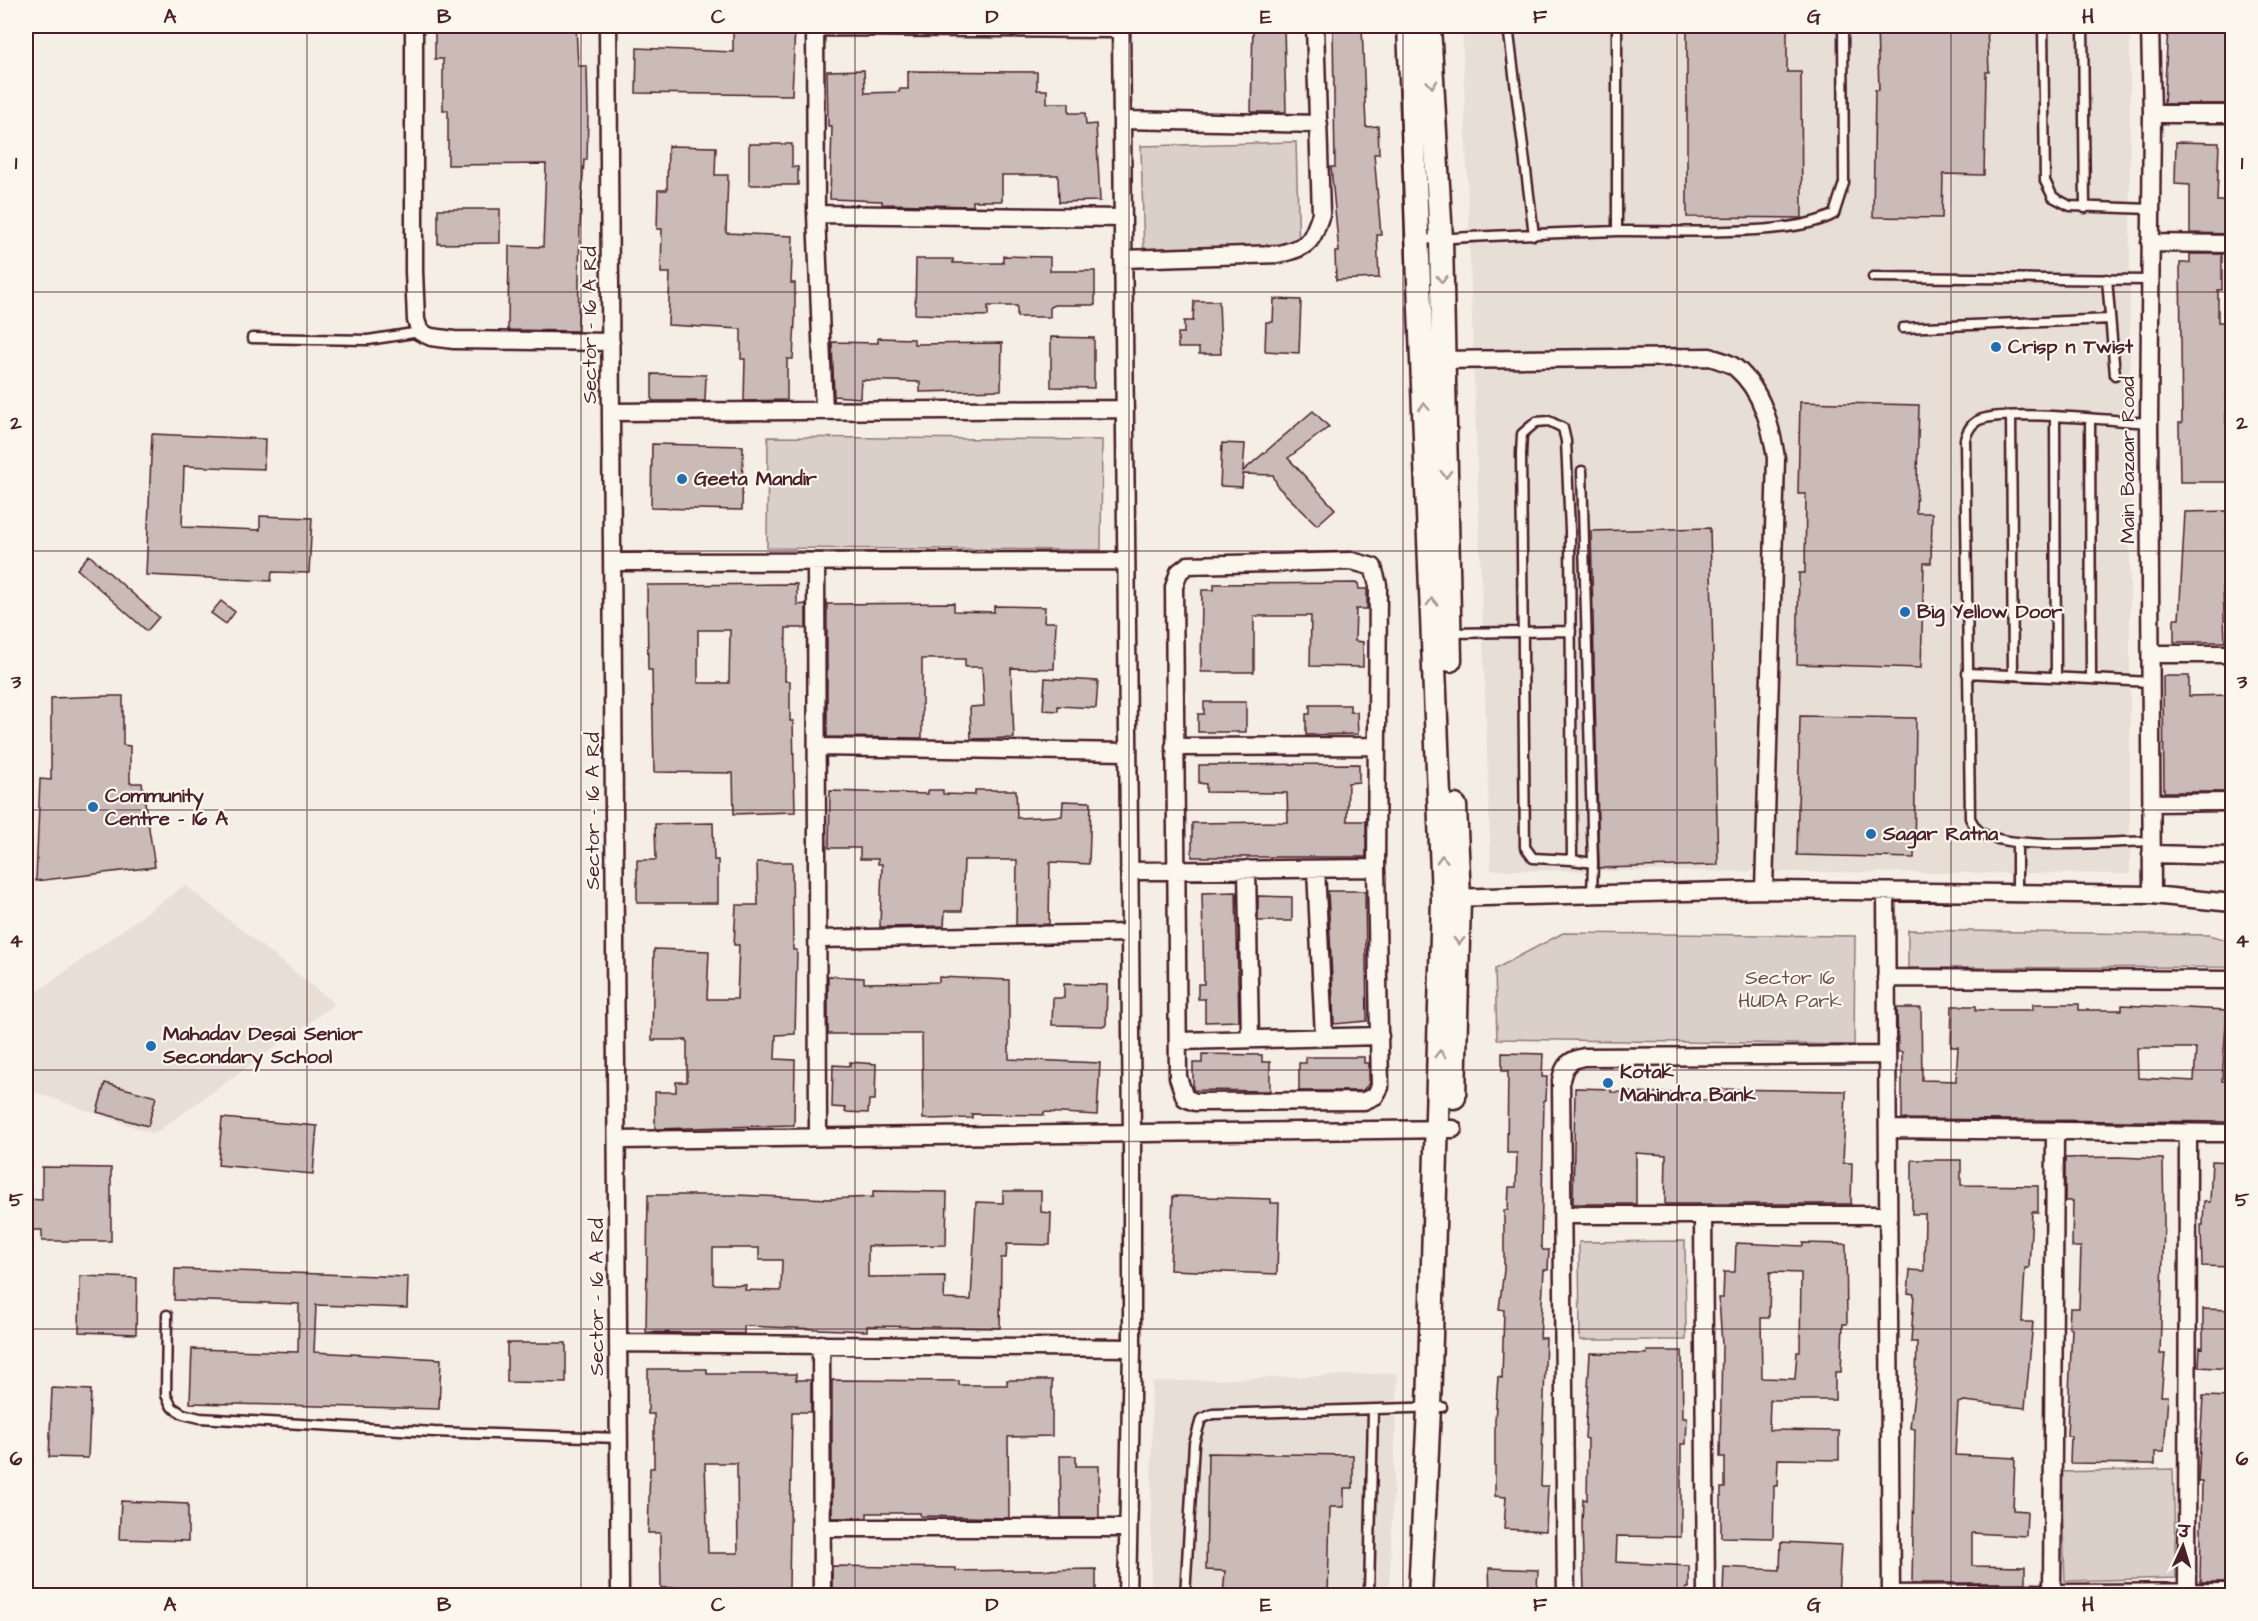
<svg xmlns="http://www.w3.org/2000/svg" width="2258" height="1621" viewBox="0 0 2258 1621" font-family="'Architects Daughter','Playpen Sans Deva',sans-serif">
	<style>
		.built { fill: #e7dfd6 }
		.green { fill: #dbd0c9; stroke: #92787a; stroke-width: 1.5 }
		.building { fill: #cabbb6; stroke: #4a1f2b; stroke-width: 1.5; fill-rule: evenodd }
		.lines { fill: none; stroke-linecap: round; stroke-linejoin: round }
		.lane-casing { stroke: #4a1f2b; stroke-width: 13 }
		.street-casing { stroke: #4a1f2b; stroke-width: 21 }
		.secondary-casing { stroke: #4a1f2b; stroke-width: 27 }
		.lane { stroke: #fbf7ec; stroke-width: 8 }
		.street { stroke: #fbf7ec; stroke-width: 16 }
		.secondary { stroke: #fbf7ec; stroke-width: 22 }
		.oneway { stroke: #ab9695 }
		.grid { fill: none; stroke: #4a1f2b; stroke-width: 1.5; stroke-opacity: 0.55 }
		.poi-dot { fill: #1f6fb2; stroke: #fbf7ec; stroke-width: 2 }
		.labels { text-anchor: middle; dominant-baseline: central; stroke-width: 4.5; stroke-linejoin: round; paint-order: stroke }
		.street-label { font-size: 20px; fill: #4a1f2b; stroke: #fbf7ec }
		.poi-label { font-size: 20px; font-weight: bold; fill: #4a1f2b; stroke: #fbf7ec; text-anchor: start }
		.park-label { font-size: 20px; fill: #6e4b52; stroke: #fbf7ec }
		.neatline { fill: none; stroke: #4a1f2b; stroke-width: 2 }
		.grid-label { font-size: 20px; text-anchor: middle; font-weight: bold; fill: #4a1f2b }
	</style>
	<rect width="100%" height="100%" fill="#f4eee4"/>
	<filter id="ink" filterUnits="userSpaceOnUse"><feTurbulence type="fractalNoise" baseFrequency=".0167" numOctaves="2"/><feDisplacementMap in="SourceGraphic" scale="12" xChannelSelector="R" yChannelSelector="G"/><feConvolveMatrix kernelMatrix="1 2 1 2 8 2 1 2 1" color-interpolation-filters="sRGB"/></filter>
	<g filter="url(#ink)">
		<path class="built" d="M1462,26H2130V874L1491,870Z
			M185,885L335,1004L154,1134L26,1089V1000Z
			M1398,1373L1389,1595L1151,1596L1152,1382Z"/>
		<path class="green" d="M1296,142L1299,253L1144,257L1141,146Z
			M768,437L1102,440L1101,550L767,548Z
			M1908,930L2208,935L2232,941V967L1908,968Z
			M1563,933L1855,936L1854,1045L1497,1039L1495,969Z
			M1685,1241L1686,1340H1580L1579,1242Z
			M2173,1469L2176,1578L2065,1581L2061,1472Z"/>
		<path class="building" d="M435,26H576L578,66H587L588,114L587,160H584L580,224L578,331L508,330L509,246L543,247L546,164L448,165V110H443V59H435Z
			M733,26H795L792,95L636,93L637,48L733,52Z
			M1253,26H1284L1286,112H1251Z
			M1333,26H1362L1366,127L1378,126L1379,154H1374L1381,235H1377L1379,278L1336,280L1335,252H1339L1331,167H1335Z
			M1913,26H1987L1989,72H1986L1984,175L1943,174L1942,218L1873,217L1875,90H1879L1877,27Z
			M2168,26H2232V104H2164Z
			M1687,27H1787V72H1801L1802,218L1687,217Z
			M864,70L865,93L899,92L900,89H908V71L1037,72V90H1047V103H1069V113H1085L1086,125L1096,124L1100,201L1059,202L1058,175H1002V201H973V206L882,204V201L830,199L832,126H828L827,71Z
			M2176,142L2219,143L2217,201H2232V234L2190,233V185L2175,184Z
			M749,144H792V167H798V185H749Z
			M668,146L716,147L715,175H728L726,233L793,236L791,283H795V320L793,359H787V400L744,401L745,359H741V329L668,325L670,273H661L662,229H657L658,190H667Z
			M438,209H500V243L438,244Z
			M2190,254H2222V290H2218V322H2228L2226,423H2231L2229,482H2180L2179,423H2182L2180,263H2190Z
			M1003,256L1050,257V271H1095V305H1054L1050,307V317H1017V306H988V316L915,314L916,259H953V263H1003Z
			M1274,299L1301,300L1299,353L1265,351L1266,322H1273Z
			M1194,301H1219L1221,354H1199V348H1178V333H1184V321H1193Z
			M1051,337L1094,338V388L1051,387Z
			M878,338L914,339V344L1002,343L1001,390L920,392V382L861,380L860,398L834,396L832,342L878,343Z
			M652,374L706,375L705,401H652Z
			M1800,402L1919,405L1916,513H1932L1931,563H1924L1921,668L1797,664L1799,573H1805L1806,494H1798Z
			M1313,411L1329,427L1288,458L1335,509L1317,525L1278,487L1273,475L1243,474L1242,487L1220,486L1222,443L1245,444L1243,471Z
			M152,434L265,439L264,469L184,466L182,527L260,530V516L312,518L309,573L272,572L271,581L146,575Z
			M652,444L743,446L742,510L651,508Z
			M2228,511L2223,586L2225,642H2174V619H2179L2185,512Z
			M1710,528L1718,865L1599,868L1591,531Z
			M89,555L159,617L147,631L77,569Z
			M1358,583L1359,589H1367V609H1356L1355,641L1363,642V667L1310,666L1311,616H1254V672H1201L1202,590H1214V584Z
			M797,584V605L806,604V628H786L785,681H790V721H793L795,812L734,814L733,773L654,772L652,670H648L647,585ZM698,630H730L729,683H698Z
			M221,601L235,612L226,624L211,613Z
			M954,603V611L994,612V606L1045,607L1044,622H1056L1054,669L1011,668L1014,738L971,739L970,707L984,706L982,667H965V659H922V738L827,737V604Z
			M2163,676H2189V696L2232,695V792H2164Z
			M1045,678L1098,681L1096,708L1058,706V711L1043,710Z
			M107,696H123V745L130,746V783H142L155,867L36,881L40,779L51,780V698Z
			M1204,702H1246V732H1198V714H1204Z
			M1310,705H1350V712H1357L1358,734L1306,735V714H1310Z
			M1800,716L1916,718L1914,858L1797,855Z
			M1359,764V782L1348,783L1347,821H1366V857H1192V823L1288,822L1287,793L1206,792V784L1199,783V765Z
			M928,790H943V794L975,795V790H1016L1017,818L1062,816L1063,801L1091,802L1089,864L1050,862L1049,924L1016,925L1017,860H964L962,911H945L944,926L880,927L882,864H878V859H860V848H829L830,791L928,794Z
			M713,823L714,860H718V903H637V860H656L655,824Z
			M757,862H792L793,950H797L795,1034L776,1035L775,1059L795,1060L794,1125L655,1129V1092H676V1082H687V1040H652L654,949L709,951L707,999H737L739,945H734L736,905H758Z
			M1328,891H1365L1367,1021L1334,1024Z
			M1236,892L1239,1021L1205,1022V999H1198V984H1204L1202,893Z
			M1258,896L1292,897V921H1258Z
			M828,976L864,978V983L939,982V977L1009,980V1059L1100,1063L1097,1115L1044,1112V1115L972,1114V1118L923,1119L922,1034H828Z
			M1064,984L1107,985L1106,1026L1052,1025L1053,998H1064Z
			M2033,1004H2079V1010H2122V1005L2227,1010L2222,1081H2232V1122L1902,1119V1052H1898L1897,1008H1921L1922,1080L1956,1081L1958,1047H1951L1952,1006H1976V1010H2033ZM2137,1048H2196L2194,1081L2138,1078Z
			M1502,1053L1543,1054L1542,1077H1547L1546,1100H1544L1541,1246L1543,1250H1549L1548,1270H1544L1540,1338H1546L1541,1486H1548L1546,1531L1504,1529L1506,1497L1495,1496V1421L1498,1377L1502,1378L1504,1310L1499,1309L1504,1270V1210H1508L1509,1187H1516L1517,1153H1507L1508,1071H1502Z
			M1202,1054L1262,1055V1062H1270V1091L1193,1090V1063H1202Z
			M1306,1057H1364V1063H1369V1084L1362,1091H1299V1063H1306Z
			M850,1062L876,1064L875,1100H869L868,1113L845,1112L846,1108L832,1107L833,1065L850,1066Z
			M105,1083L156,1097L148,1126L97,1112Z
			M1575,1088L1611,1089V1092L1678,1093V1098L1714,1101V1089L1846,1091L1843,1163H1852L1851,1204H1665L1666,1155L1636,1153V1204H1573Z
			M222,1118L317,1126L313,1174L218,1165Z
			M2117,1157L2163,1159L2164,1224L2160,1354H2165L2161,1396H2168L2164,1452H2155V1464L2070,1463L2071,1436H2067L2072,1329L2069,1328L2070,1308H2079L2081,1247H2072L2073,1201H2065V1158Z
			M1912,1160H1961V1185L2038,1186V1212H2032L2029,1268H2025L2022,1322H2033L2025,1408L1964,1401L1958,1403L1955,1455L2015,1458L2013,1510L2027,1511L2026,1536L1972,1533V1566L2025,1567V1583H1912L1915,1429L1910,1428L1916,1377L1917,1342H1911L1914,1294L1908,1293L1910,1270L1924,1271L1925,1214H1912Z
			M2212,1161L2232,1162V1267L2202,1266L2201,1225H2203L2204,1202H2210Z
			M42,1167L111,1168V1241H42V1230H26V1199L42,1200Z
			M873,1191L947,1192L946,1245L868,1246V1277L945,1276L944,1299L971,1300L976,1202L1003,1203V1191H1041V1212L1051,1213L1050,1245L1007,1244L1006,1258H1001L1000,1328L867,1326V1331L744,1326V1334L646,1332L648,1195H736L829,1199L873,1197ZM713,1248H759V1260H782L781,1291L745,1290L746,1285L713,1284Z
			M1173,1196L1271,1199V1203H1279L1277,1274L1170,1270Z
			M1736,1243L1803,1246V1243L1846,1244L1847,1324H1843L1841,1372H1835V1400H1770L1769,1430L1839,1431V1460L1778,1459L1777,1486H1774L1773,1538L1721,1537V1488H1725V1457H1720L1722,1345L1719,1298H1723L1724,1272H1735ZM1770,1272L1801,1273L1800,1352H1797L1795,1379L1762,1378L1761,1318H1769Z
			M175,1269L408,1277L407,1308L316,1305L314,1352L441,1359L439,1409L190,1403L192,1349L298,1352L299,1304L174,1300Z
			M80,1276L137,1278L136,1334L79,1332Z
			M2203,1309L2232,1310V1369L2199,1367L2200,1347L2203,1348Z
			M507,1343H566V1383L507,1382Z
			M1647,1351H1682L1683,1418H1687L1686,1444H1681V1537L1617,1536L1616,1562L1689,1566V1588H1686V1596H1648V1591H1584L1582,1525L1583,1499L1587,1500L1588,1439L1585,1438L1590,1353L1647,1354Z
			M648,1369H707V1374H796V1380H811V1412H792L789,1588L728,1589V1596H689L690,1587L661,1588L660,1533H648L650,1468H654V1414H648ZM705,1463H737L738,1553H708Z
			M832,1380L959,1381V1385H1007V1380H1052V1436L1008,1437L1009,1518L920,1516V1513H867V1518H832Z
			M52,1388L91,1390L88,1458L49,1457Z
			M2203,1396L2232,1397V1582H2200L2202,1482H2198Z
			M1208,1453L1353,1455V1488H1344V1507H1330L1328,1596H1223L1225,1571L1206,1570Z
			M1060,1456H1076V1466H1099V1518H1061Z
			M121,1501L188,1504V1541L119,1539Z
			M1781,1542L1841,1545L1838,1596H1723L1724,1567L1780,1570Z
			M832,1566L956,1568V1571L1096,1569V1596H832Z
			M1489,1568L1538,1570L1537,1588H1529V1596H1490Z"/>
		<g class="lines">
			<g class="lane-casing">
				<path id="lane" d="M1508,26L1534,235
					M1617,26V231
					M2043,26L2045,181L2053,197L2070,206L2150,209
					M2083,26L2085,208
					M1418,240C1484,236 1551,233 1618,231C1671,230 1792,238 1834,214L1844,183L1843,26
					M1873,277L2149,280
					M2107,279L2115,375
					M1903,328L2110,319
					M252,338L368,340L420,332
					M2011,416L2013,674
					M2055,417L2056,677
					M2090,419L2091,678
					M2149,423C2116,421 2001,408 1977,421C1970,425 1967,432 1965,439L1970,818C1974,826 1977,831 1985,835C2020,850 2110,842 2151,841
					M1582,471L1593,863
					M1451,633L1571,631
					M1967,673L2151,682
					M1572,860L1533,858L1525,847L1521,454L1522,434L1536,422L1549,421L1563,428L1566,441L1570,530L1572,860L1593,863L1592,895
					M2017,894V842
					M167,1315L166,1395L172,1407L183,1414L200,1418L434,1432L619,1438
					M1185,1596L1194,1443L1201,1419L1213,1414L1442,1407
					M1369,1596L1373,1411"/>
			</g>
			<g class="street-casing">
				<path id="street" d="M414,26V271L416,320L420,332L431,337L454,340L611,342
					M608,26L620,1596
					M815,26L816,214L824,411
					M1121,26L1132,1133V1348L1127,1596
					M2150,26L2152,114L2149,423L2152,895
					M815,27L1121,29
					M2152,114H2232
					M1122,120L1319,124
					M816,214L1123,218
					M2150,243L2232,244
					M1123,259L1280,254C1310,246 1311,243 1321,214L1315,26
					M1433,360L1710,357C1718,360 1729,362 1736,368C1762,390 1771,426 1776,458L1764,890
					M611,412L1125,409
					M1352,561L1373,567L1378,585L1376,868L1380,1087L1375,1096L1364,1101L1195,1102L1185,1098L1178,1077L1174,587L1179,572L1188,565Z
					M612,562L1126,561
					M816,562L818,1136
					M2151,654H2232
					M819,747L1128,752
					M1174,747L1376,746
					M2151,803L2232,802
					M2151,854L2232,856
					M1247,869L1250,1039
					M1316,869L1324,1037
					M1129,871L1376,868
					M1886,892L1891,1596
					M1447,898L1764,890L2152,895L2232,903
					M818,939L1130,933
					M1886,978L2232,980
					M1179,1041L1380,1036
					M1888,1129L2232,1133
					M617,1140L1453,1129
					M1563,1215H1888
					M1703,1216L1706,1596
					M618,1343L1132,1348
					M821,1344L822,1596
					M821,1528H1128
					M2187,1592L2188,1133
					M2052,1593L2055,1131
					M1891,1594L2232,1592
					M1566,1596L1561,1080C1564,1065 1569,1060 1584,1057L1887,1055"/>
			</g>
			<g class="secondary-casing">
				<path id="secondary" d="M1409,26L1443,898L1429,1408L1420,1596
					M1429,26L1441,239L1450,660
					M1454,1097L1459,899L1455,806"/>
			</g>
			<use href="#lane" class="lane"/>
			<use href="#street" class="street"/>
			<use href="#secondary" class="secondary"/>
		</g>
		<defs><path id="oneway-chevron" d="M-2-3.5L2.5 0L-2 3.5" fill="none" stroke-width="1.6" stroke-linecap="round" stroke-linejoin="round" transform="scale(1.5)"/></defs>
		<g class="oneway">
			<use href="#oneway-chevron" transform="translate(1432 84) rotate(87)"/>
			<use href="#oneway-chevron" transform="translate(1442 279) rotate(89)"/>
			<use href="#oneway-chevron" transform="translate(1424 407) rotate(-92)"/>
			<use href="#oneway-chevron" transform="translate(1446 474) rotate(89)"/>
			<use href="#oneway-chevron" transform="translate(1432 602) rotate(-92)"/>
			<use href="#oneway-chevron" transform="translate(1442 859) rotate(-92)"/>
			<use href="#oneway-chevron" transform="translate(1459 941) rotate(91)"/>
			<use href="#oneway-chevron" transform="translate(1440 1054) rotate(-89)"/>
		</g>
	</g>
	<path class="grid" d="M307,26V1596M581,26V1596M855,26V1596M1129,26V1596M1403,26V1596M1677,26V1596M1951,26V1596M26,292H2232M26,551H2232M26,810H2232M26,1070H2232M26,1329H2232"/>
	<g class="poi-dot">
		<circle cx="1996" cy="347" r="6"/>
		<circle cx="682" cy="479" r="6"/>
		<circle cx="1905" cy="612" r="6"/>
		<circle cx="93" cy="807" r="6"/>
		<circle cx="1871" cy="834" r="6"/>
		<circle cx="151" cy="1046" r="6"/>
		<circle cx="1608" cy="1083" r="6"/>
	</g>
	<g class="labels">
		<g class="street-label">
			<text transform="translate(590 325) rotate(-90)">Sector - 16 A Rd</text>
			<text transform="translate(2128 460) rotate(-90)">Main Bazaar Road</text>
			<text transform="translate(593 811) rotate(-90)">Sector - 16 A Rd</text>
			<text transform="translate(597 1297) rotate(-90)">Sector - 16 A Rd</text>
		</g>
		<g class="poi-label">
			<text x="2008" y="347">Crisp n Twist</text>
			<text x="694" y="479">Geeta Mandir</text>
			<text x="1917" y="612">Big Yellow Door</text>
			<text x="105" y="796">Community<tspan x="105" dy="23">Centre - 16 A</tspan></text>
			<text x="1883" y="834">Sagar Ratna</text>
			<text x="163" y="1034">Mahadav Desai Senior<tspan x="163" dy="23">Secondary School</tspan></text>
			<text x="1620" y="1072">Kotak<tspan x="1620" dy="23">Mahindra Bank</tspan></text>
		</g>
		<g class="park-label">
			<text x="1790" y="978">Sector 16<tspan x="1790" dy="23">HUDA Park</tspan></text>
		</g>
	</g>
	<rect width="2258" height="1621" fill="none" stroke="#fbf7ec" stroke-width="66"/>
	<g transform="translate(2183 1546) rotate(4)" stroke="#fbf7ec" stroke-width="4.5" paint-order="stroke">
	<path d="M0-4.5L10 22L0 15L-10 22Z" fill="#4a1f2b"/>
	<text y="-9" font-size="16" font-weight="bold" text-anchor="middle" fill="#4a1f2b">उ</text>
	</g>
	<rect x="33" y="33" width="2192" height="1555" class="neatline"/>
	<g class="grid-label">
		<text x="170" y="23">A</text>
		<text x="444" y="23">B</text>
		<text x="718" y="23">C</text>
		<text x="992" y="23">D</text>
		<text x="1266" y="23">E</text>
		<text x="1540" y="23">F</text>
		<text x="1814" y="23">G</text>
		<text x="2088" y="23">H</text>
		<text x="16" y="169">1</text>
		<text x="2242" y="169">1</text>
		<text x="16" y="429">2</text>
		<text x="2242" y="429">2</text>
		<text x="16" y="688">3</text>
		<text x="2242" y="688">3</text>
		<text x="16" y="947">4</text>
		<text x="2242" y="947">4</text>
		<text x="16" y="1206">5</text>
		<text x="2242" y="1206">5</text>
		<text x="16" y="1465">6</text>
		<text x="2242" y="1465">6</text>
		<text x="170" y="1611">A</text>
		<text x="444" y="1611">B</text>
		<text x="718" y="1611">C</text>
		<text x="992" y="1611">D</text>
		<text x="1266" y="1611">E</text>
		<text x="1540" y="1611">F</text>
		<text x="1814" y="1611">G</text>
		<text x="2088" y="1611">H</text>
	</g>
</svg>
